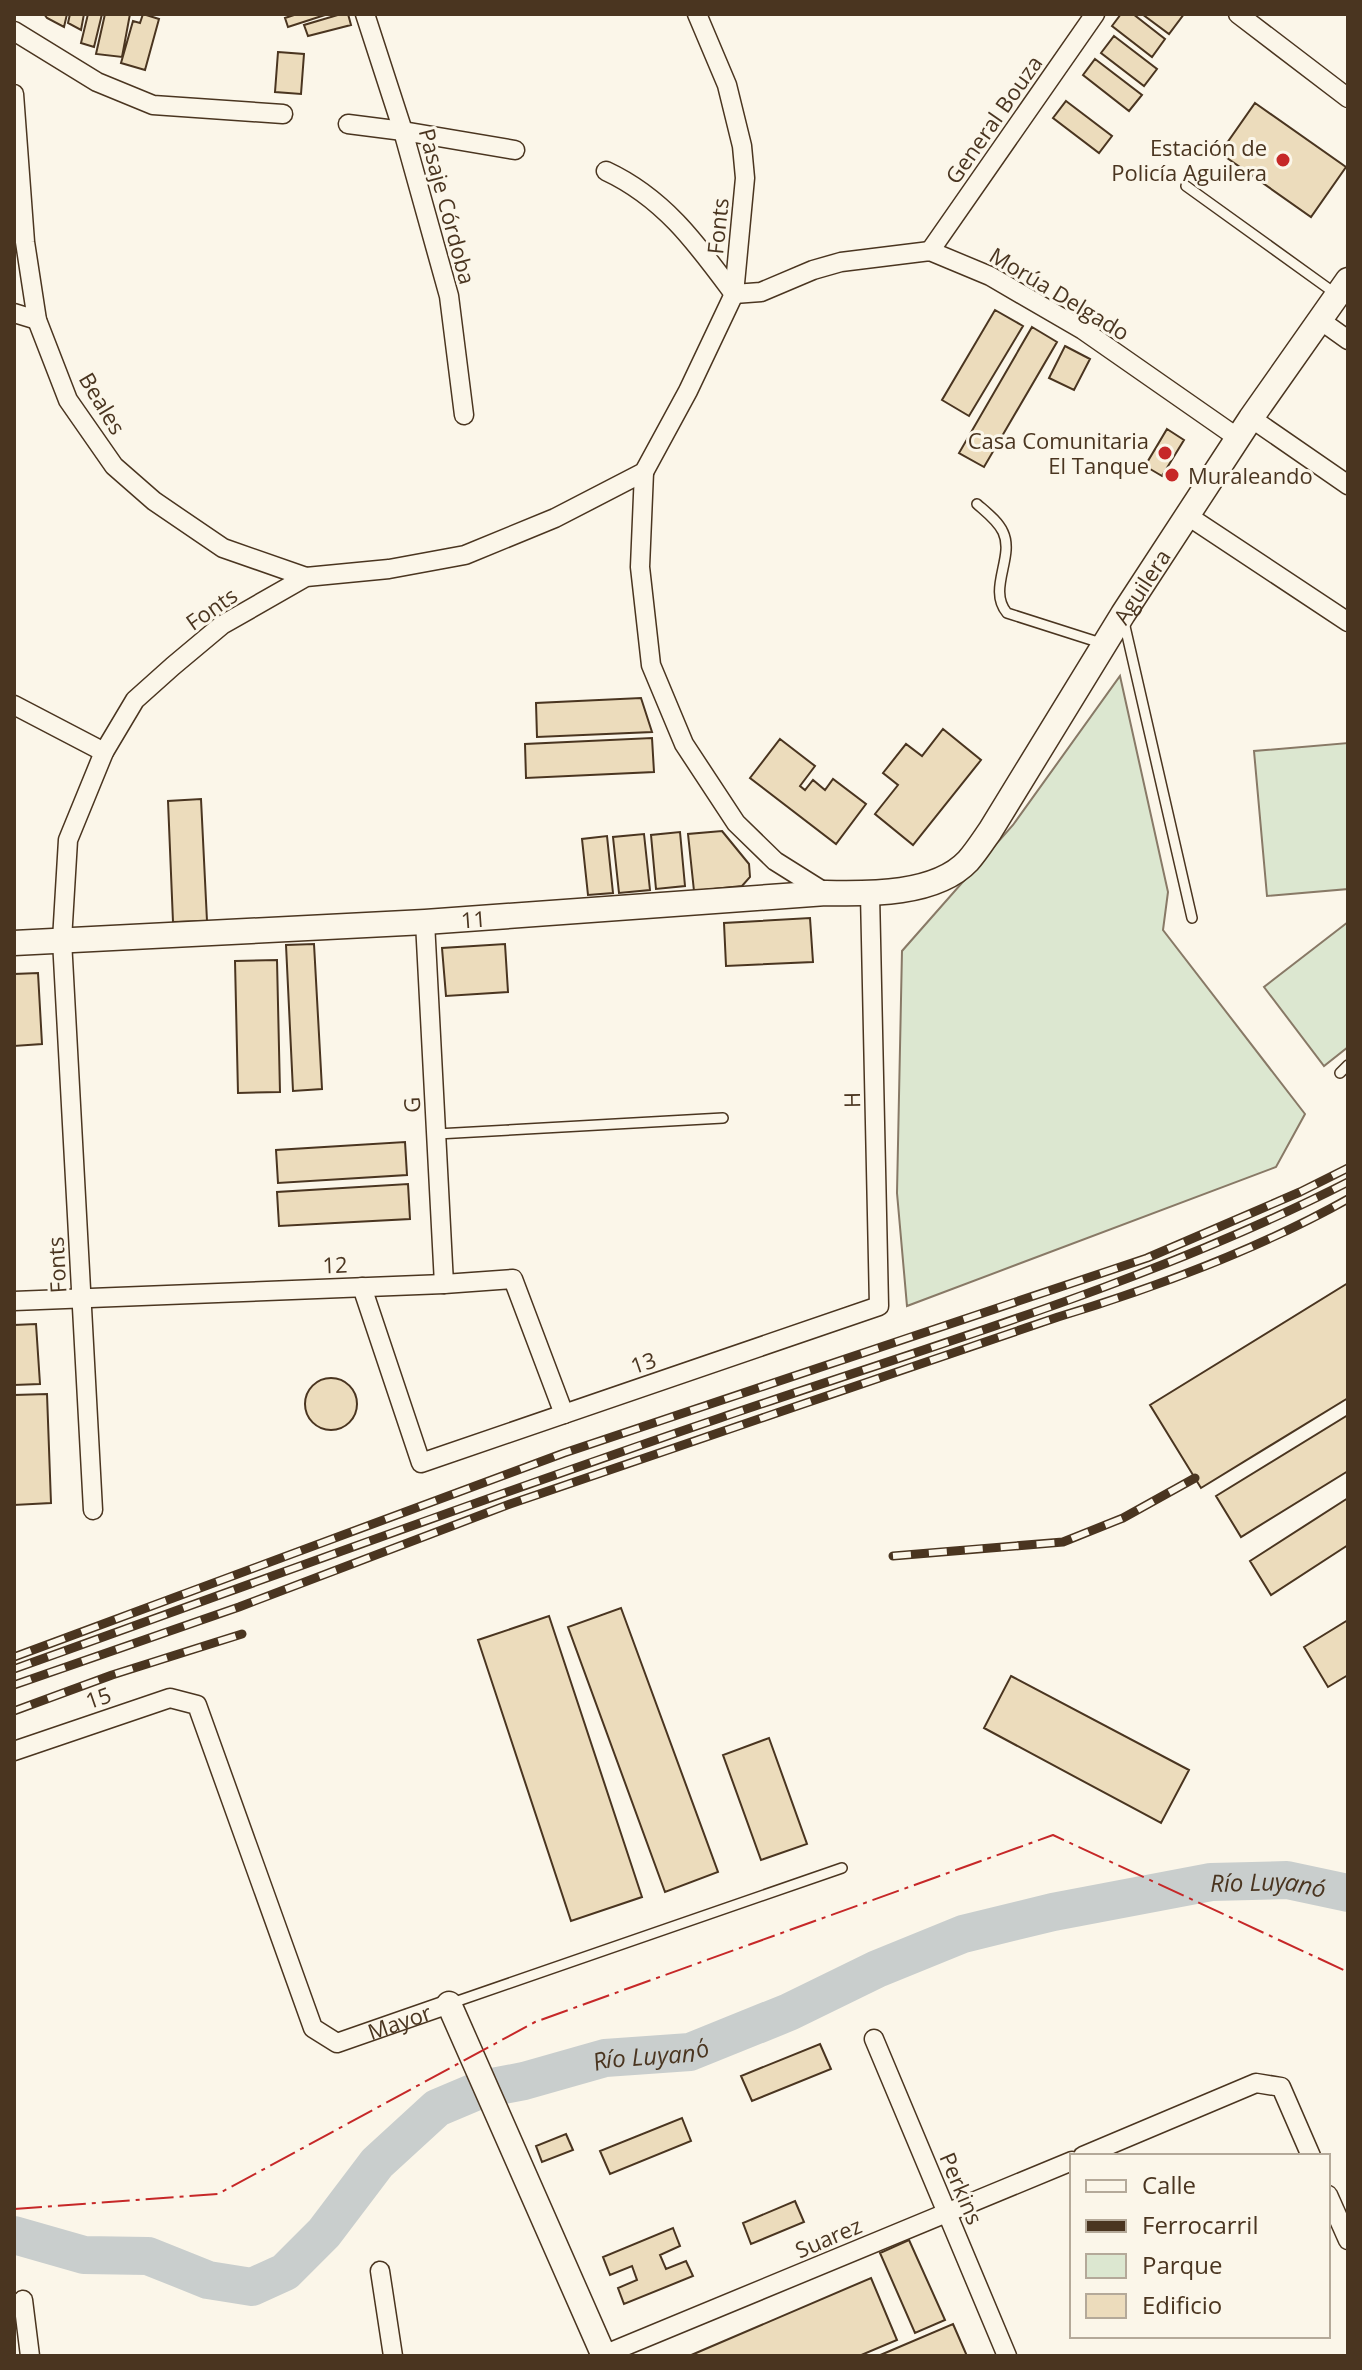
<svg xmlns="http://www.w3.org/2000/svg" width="1362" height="2370" viewBox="0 0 1362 2370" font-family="'Open Sans',sans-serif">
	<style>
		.green { fill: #dce7d0; stroke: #887966; stroke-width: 2 }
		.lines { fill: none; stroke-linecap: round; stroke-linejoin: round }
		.river { stroke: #c9cecd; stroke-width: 38 }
		.building { fill: #ecdcbc; stroke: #4a3520; stroke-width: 2 }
		.service-casing { stroke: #4a3520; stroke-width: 12 }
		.minor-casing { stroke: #4a3520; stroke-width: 21 }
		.tertiary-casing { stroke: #4a3520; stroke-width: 27 }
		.service { stroke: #fbf6e9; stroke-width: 9 }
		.minor { stroke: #fbf6e9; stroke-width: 18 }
		.tertiary { stroke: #fbf6e9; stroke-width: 24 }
		.rail-casing { stroke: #4a3520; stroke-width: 9 }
		.rail { stroke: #fbf6e9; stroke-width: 6; stroke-dasharray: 18; stroke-linecap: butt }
		.power { stroke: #c62828; stroke-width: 2; stroke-dasharray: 28 6 4 6; stroke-linecap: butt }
		.poi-dot { fill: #c62828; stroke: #fbf6e9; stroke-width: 3 }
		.labels { text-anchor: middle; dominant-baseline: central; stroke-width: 6; stroke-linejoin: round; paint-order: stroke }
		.street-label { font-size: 22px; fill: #4a3520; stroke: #fbf6e9 }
		.poi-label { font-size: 22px; fill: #4a3520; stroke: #fbf6e9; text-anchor: end }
		.water-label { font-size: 24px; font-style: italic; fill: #4a3520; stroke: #fbf6e9 }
	</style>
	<rect width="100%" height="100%" fill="#fbf6e9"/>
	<path class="green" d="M1120,676L1168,892L1163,930L1305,1114L1276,1167L907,1306L897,1193L902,951L1013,825Z
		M1348,743V889L1267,896L1254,751Z
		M1348,922V1047L1324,1066L1264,987Z"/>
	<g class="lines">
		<path class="river" id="s1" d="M14,2235L84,2255L148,2256L208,2280L252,2287L285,2272L324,2233L377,2163L437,2108L482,2089L524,2081L605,2058L690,2052L789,2012L877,1969L963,1934L1053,1912L1211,1882L1287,1880L1348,1893"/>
	</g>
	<path class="building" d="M44,14H67L64,27L47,18Z
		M70,14H84L81,30L68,23Z
		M88,14H102L94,47L81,43Z
		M105,14H130L122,57L96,54Z
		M143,14L159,19L145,70L121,63L133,21L140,23Z
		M297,14H328L288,27L285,18Z
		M341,14H348L351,25L308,36L304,25Z
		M1121,14H1133L1165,39L1152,57L1112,26Z
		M1142,14H1184L1169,34Z
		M1114,36L1157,69L1144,86L1101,53Z
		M278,52L304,54L301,94L275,92Z
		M1095,59L1142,95L1129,111L1083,75Z
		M1066,101L1112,136L1099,153L1053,118Z
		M1255,103L1346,167L1311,217L1220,153Z
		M995,310L1023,326L969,416L942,400Z
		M1032,327L1057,342L984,467L959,453Z
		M1065,346L1090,359L1074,390L1049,378Z
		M1167,429L1184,440L1162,476L1145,466Z
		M641,698L652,732L537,737L536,703Z
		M943,729L981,760L913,845L875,814L898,785L883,773L906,744L922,756Z
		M652,738L654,772L526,778L525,744Z
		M780,739L815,766L800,786L805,790L813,780L825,790L833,779L866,804L836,844L750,778Z
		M201,799L207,921L173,922L168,801Z
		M722,831L749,864L750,877L742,886L694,891L688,834Z
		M680,832L685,886L656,889L651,835Z
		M644,834L650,890L619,893L613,837Z
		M607,836L613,893L588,895L582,839Z
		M810,918L813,962L726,966L724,923Z
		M314,944L322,1089L293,1091L286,945Z
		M505,944L508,992L446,996L442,948Z
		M277,960L280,1092L238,1093L235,961Z
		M38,973L42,1044L14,1046V974Z
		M405,1142L407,1175L278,1183L276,1150Z
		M408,1184L410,1219L279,1226L277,1192Z
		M1348,1283V1398L1201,1488L1150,1405Z
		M36,1324L40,1384L14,1385V1325Z
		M305 1404a26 26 0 1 1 52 0a26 26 0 1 1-52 0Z
		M47,1394L51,1503L14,1505V1395Z
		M1348,1415V1471L1241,1537L1216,1496Z
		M1348,1498V1545L1271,1595L1250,1561Z
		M621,1608L718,1872L665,1892L568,1627Z
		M549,1616L642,1897L571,1921L478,1640Z
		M1348,1620V1675L1328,1687L1304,1647Z
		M1011,1676L1189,1770L1161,1823L984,1728Z
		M769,1738L807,1844L761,1860L723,1755Z
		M820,2044L831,2069L752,2101L741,2076Z
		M682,2118L691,2141L610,2174L600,2151Z
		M566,2134L573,2150L542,2162L536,2146Z
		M795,2201L804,2222L751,2244L743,2223Z
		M673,2228L680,2246L660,2255L666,2269L686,2261L693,2276L624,2304L618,2288L637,2280L632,2266L610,2275L603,2257Z
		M909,2240L945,2320L915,2333L880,2253Z
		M871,2278L897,2340L859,2356H689Z
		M953,2324L967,2356H878Z"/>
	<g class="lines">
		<g class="service-casing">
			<path id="service" d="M1186,186L1336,294
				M977,504C986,512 998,521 1003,532C1015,557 987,589 1007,613L1104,644
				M1124,622L1192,918
				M1340,1073L1348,1065
				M437,1134L723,1118
				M452,2003L842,1868"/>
		</g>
		<g class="minor-casing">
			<g id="minor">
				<path d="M365,14L403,131L449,296L464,415"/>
				<path d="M1238,14L1348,98"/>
				<path d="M14,31L97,82L153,105L283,114"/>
				<path d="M14,94L25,242L37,320L68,400L114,466L154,501L223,548L306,577"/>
				<path d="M348,124L403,131L515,150"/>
				<path d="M606,171C664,198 697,244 734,294L761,292L813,270L841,262L930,251L990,276L1083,330L1238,438"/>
				<path d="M930,251L1095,14"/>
				<path d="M14,313L37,320"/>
				<path d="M1320,320L1348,340"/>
				<path d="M1251,418L1348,485"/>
				<path d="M644,472L640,567L651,665L684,744L736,823L775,861L826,893"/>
				<path d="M1188,516L1348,622"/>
				<path d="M14,705L104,752"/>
				<path d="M425,922L444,1284"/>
				<path d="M362,1287L421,1463L879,1306L870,894"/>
				<path d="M14,1301L444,1284L513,1279L564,1414"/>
				<path d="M93,1510L62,940L68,840L104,752L135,700L173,666L222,625L306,577L389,569L465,555L555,518L644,472L688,391L734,294L745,178L742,146L727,85L697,14"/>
				<path id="s2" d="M14,1751L170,1698L197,1705L313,2028L337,2043L449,2004"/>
				<path d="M874,2039L1007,2356"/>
				<path d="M1083,2156L1256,2083L1281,2087L1311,2156"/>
				<path d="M1328,2195L1348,2240"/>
				<path d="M380,2271L393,2356"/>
				<path d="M23,2300L30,2356"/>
				<path d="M601,2356L1072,2161"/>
			</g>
		</g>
		<g class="tertiary-casing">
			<g id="tertiary">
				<path id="s3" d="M14,943L425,922L826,893C869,894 936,895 968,861C976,852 983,841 990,831L1123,614L1251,418L1348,280"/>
				<path d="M449,2004L604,2356"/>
			</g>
		</g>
		<use href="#service" class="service"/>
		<use href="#minor" class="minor"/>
		<use href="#tertiary" class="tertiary"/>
		<g class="rail-casing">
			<path id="rail" d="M893,1556L1063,1542L1123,1518L1195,1478
				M14,1657L564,1453L1147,1258L1300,1192L1348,1168
				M14,1669C249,1585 484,1498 720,1418C930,1346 1150,1283 1348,1182
				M14,1685L239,1607L510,1504L1058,1317C1157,1287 1257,1250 1348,1199
				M14,1711L112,1675L242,1634"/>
		</g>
		<use href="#rail" class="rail"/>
		<path class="power" d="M14,2209L218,2194L535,2022L1053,1835L1348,1972"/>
	</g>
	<g class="poi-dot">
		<circle cx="1283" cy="160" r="8"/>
		<circle cx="1165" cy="453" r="8"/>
		<circle cx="1172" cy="475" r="8"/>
	</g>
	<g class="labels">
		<g class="street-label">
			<text transform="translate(993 119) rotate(-55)">General Bouza</text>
			<text transform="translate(448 206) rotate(75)">Pasaje Córdoba</text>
			<text transform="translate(717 226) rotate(-84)">Fonts</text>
			<text transform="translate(1060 293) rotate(31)">Morúa Delgado</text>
			<text transform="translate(103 403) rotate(59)">Beales</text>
			<text stroke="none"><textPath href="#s3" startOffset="1288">Aguilera</textPath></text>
			<text transform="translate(211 608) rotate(-35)">Fonts</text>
			<text stroke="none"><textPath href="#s3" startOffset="460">11</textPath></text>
			<text transform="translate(851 1100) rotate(-91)">H</text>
			<text transform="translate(411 1105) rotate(-93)">G</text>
			<text transform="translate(335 1264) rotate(-2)">12</text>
			<text transform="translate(56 1265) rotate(-93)">Fonts</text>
			<text transform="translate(643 1362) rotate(-19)">13</text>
			<text transform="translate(98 1697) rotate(-19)">15</text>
			<text stroke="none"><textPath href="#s2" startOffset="630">Mayor</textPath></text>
			<text transform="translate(962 2188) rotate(67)">Perkins</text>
			<text transform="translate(828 2237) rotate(-23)">Suarez</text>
		</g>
		<g class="poi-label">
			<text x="1267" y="147">Estación de<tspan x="1267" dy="25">Policía Aguilera</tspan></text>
			<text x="1149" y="440">Casa Comunitaria<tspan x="1149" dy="25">El Tanque</tspan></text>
			<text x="1188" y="475" text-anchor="start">Muraleando</text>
		</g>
		<g class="water-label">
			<text stroke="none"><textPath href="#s1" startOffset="1376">Río Luyanó</textPath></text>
			<text stroke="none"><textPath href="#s1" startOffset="728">Río Luyanó</textPath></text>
		</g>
	</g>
	<rect width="1362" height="2370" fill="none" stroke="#4a3520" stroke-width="32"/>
	<rect x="1070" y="2154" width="260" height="184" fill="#fbf6e9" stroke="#b4a999" stroke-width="2"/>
	<rect x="1086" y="2180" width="40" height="12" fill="#fbf6e9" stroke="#b4a999" stroke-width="2"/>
	<text x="1142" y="2194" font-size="24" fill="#4a3520">Calle</text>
	<rect x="1086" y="2220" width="40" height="12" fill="#4a3520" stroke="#b4a999" stroke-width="2"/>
	<text x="1142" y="2234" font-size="24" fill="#4a3520">Ferrocarril</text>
	<rect x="1086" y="2254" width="40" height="24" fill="#dce7d0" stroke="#b4a999" stroke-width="2"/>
	<text x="1142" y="2274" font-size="24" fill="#4a3520">Parque</text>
	<rect x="1086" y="2294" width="40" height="24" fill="#ecdcbc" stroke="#b4a999" stroke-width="2"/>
	<text x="1142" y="2314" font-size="24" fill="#4a3520">Edificio</text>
</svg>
